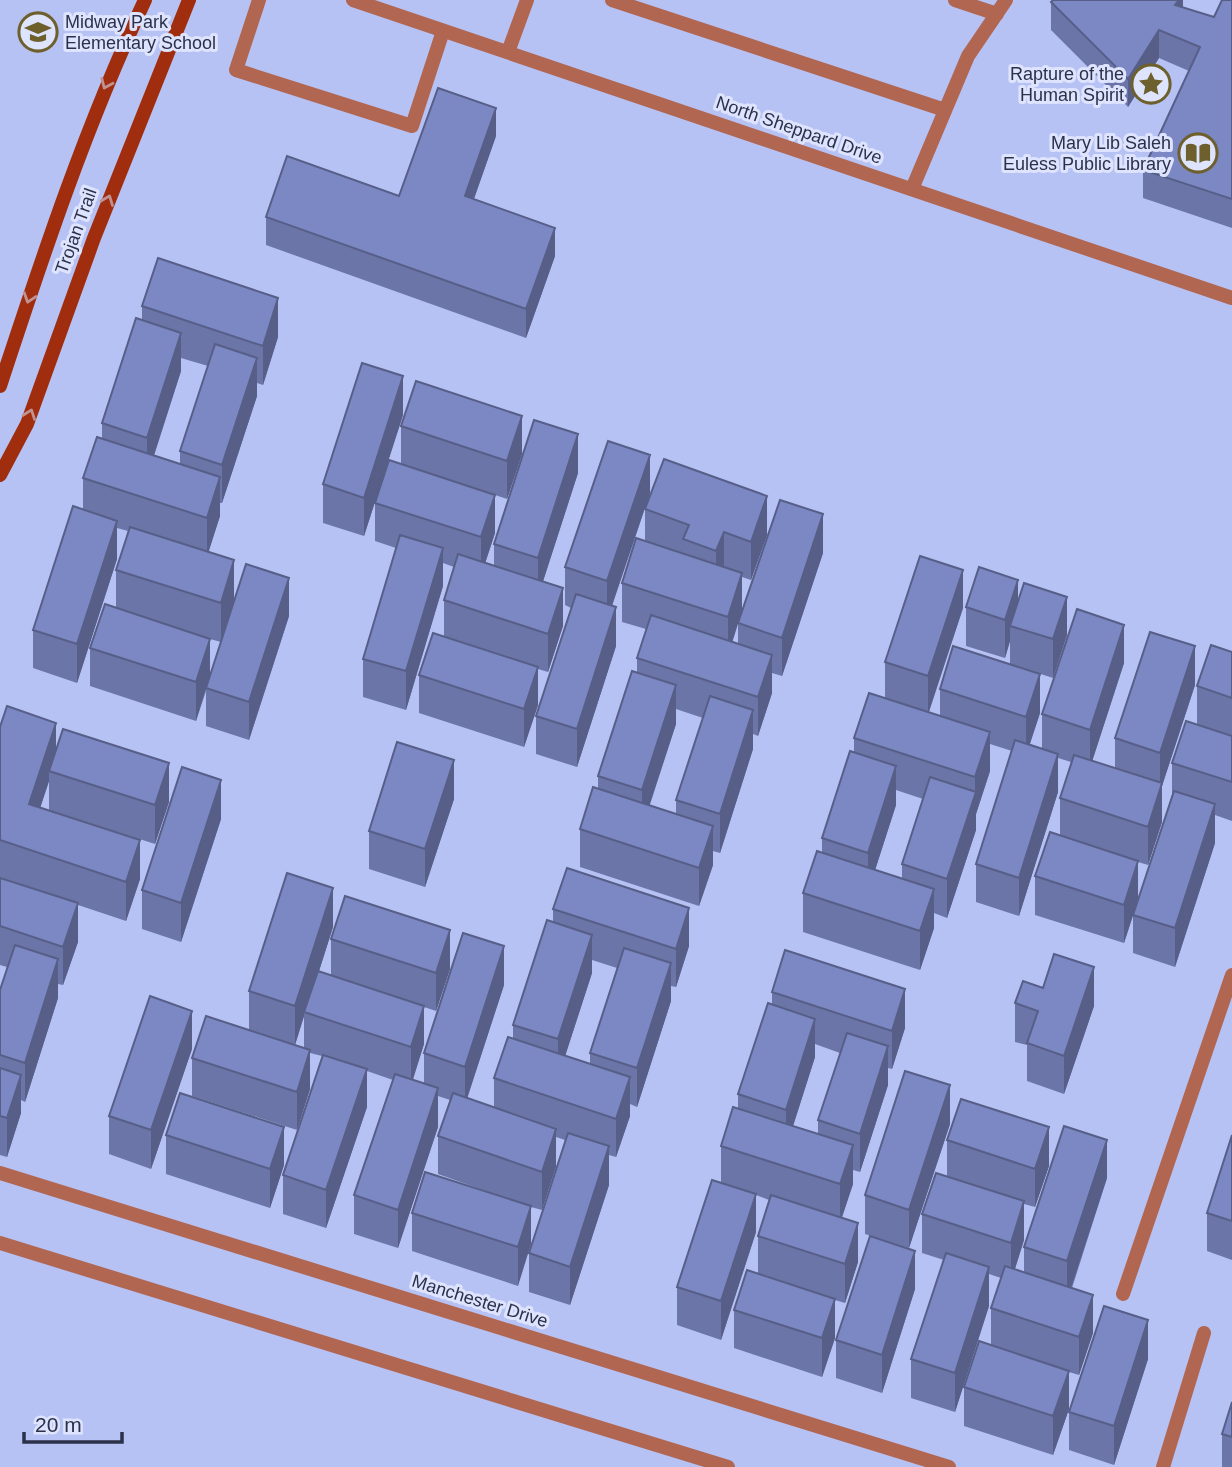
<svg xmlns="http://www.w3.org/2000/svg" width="1232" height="1467" viewBox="0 0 1232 1467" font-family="Arial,sans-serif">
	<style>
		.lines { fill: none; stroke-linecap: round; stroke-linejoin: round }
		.lane { stroke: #b16652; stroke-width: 14 }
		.street { stroke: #b16652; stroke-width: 14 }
		.secondary { stroke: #9f2d0e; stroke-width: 14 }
		.wall { fill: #6b75a8; fill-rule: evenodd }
		.shaded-wall { fill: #575f88 }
		.building { fill: #7c88c3; stroke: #575f88; stroke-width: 2 }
		.oneway { stroke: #c29292 }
		.labels { text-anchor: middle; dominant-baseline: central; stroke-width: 6; stroke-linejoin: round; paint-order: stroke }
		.poi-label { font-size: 18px; fill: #2c314a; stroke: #dee4fe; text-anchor: end }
		.street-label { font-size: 18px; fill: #2c314a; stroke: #dee4fe }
	</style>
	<rect width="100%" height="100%" fill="#b7c2f4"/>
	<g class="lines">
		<path class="lane" d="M259,0L236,70L412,126L443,31
			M612,0L945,110
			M955,0L997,14
			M508,52L527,0
			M912,189L968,56L1006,0
			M0,1243L728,1467
			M1123,1294L1232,975
			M1163,1467L1204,1333"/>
		<path class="street" d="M353,0L1232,298
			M0,1173L949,1467"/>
		<path class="secondary" d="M0,386C43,255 86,125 145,0
			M0,475L27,424L94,238L189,0"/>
	</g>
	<path class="wall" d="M1183,0V8L1214,17L1232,0V228L1143,198V170L1189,71L1159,58L1128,107L1051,30V2Z
		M496,136L474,199L555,256L526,338L266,245V217L399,196Z
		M142,306L278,337L263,385L257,383V396L222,503H220V516L208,552L234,599L221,642L210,639V674L289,616L249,740L206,726V691L196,721L90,686V648L116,608V570L128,531L117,528V559L77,683L33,668V630L83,510V478L102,439V423L142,320ZM181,358L208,366L180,451V464L154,456L181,371Z
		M403,415L364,536L323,523V484Z
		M401,426L522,454L507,499L495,495V533L485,563L494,566V544L578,473L543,581L563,626L548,672L538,669V705L524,747L419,713V675L444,636V600L454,567L443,563V586L406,710L363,697V659L396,548L375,541V503L401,464Z
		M650,493L612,606L616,646L577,767L536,754V716L571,608L565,605V567Z
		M645,509L767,535L751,580L742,577L732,642L738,644V623L823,553L782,676L772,673V693L758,736L753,734V749L720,853L713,851V865L699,906L580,867V829L598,789V776L637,673V658L646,629L622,622V583L645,541ZM676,709L703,718L676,800V814L649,805L676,724Z
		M1018,603L1067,635L1053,678L1010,664V641L1005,658L966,646V607Z
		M963,608L929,712L940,716V689L1040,713L1030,744L1042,748V714L1124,663L1092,761L1115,768V738L1195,685L1162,786V822L1148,865L1138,862V900L1124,943L1035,915V876L1060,836V798L1071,762L1058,758V792L1019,916L976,902V864L1012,751L990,744V771L976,814V830L947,918L934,913V928L920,970L803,932V893L822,853V838L854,752V738L885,698V662ZM896,790L923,799L902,864V879L875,870L896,805Z
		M1232,652V821L1215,815V843L1175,967L1133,953V915L1172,795V763L1197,724V686Z
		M0,727L169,802L155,844L49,810V781L40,808L140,879L126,921L78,905V942L63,985L58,984V998L25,1102L21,1100V1113L7,1157L0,1155V990L7,967L0,965Z
		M454,799L425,887L369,869V831Z
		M221,819L181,942L142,929V890Z
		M553,909L689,946L676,987L671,986V1001L637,1107L630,1104V1116L616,1157L609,1155V1185L570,1305L529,1292V1253L565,1140L556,1137L542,1210L531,1207L518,1286L412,1251V1213L497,1195L438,1174V1136L450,1100L438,1096V1127L398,1248L354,1234V1195L393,1080L367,1071V1107L326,1228L283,1214V1175L322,1056L310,1053V1089L297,1130L192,1096V1058L304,1049V1016L295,1045L249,1030V991L333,927L319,971L331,975V939L450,969L436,1011L424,1007V1044L412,1080L424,1083V1053L504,985L467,1098L494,1107V1078L513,1039V1025L553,922ZM592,960L617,968L590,1053V1064L565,1056L592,973Z
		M772,992L905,1028L892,1069L888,1068V1085L860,1172L853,1170V1184L842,1218L858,1262L845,1303L835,1300V1338L822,1377L734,1348V1310L758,1274V1236L769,1200L756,1195V1232L721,1340L677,1325V1287L721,1182V1146L738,1109V1094L772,1005ZM815,1044L840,1053L818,1120V1134L793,1126L815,1057Z
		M1015,1003L1094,1006L1064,1094L1027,1081V1045L1015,1042Z
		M192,1049L151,1169L109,1154V1116Z
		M950,1124L909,1248L865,1234V1195Z
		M166,1135L284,1165L270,1208L166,1174Z
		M1232,1135V1260L1207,1251V1213Z
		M947,1140L1049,1166L1035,1207L1024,1204V1240L1015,1269L1024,1272V1247L1107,1178L1072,1288L1093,1333L1079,1375L1069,1372V1409L1053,1455L964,1426V1387L991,1345V1308L1001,1278L989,1274V1306L955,1412L911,1398V1359L944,1260L922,1253V1214L947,1177Z
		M915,1289L882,1393L836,1378V1340Z
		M1148,1359L1114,1465L1069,1450V1412Z
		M1232,1402V1467H1222V1434Z"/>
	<path class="shaded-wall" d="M1179,0H1183V21L1175,5Z
		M1159,30V58L1128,107V79Z
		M496,108V136L465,224V196Z
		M555,228V256L526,338V309Z
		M278,298V337L263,385V346Z
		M181,333V371L147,476V438Z
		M257,358V396L222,503V465Z
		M403,376V415L364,536V498Z
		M522,416V454L507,499V461Z
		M578,434V473L538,597V558Z
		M650,455V493L607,620V581Z
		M220,477V516L207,557V518Z
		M495,495V533L481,576V537Z
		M767,496V535L751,580V542Z
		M823,514V553L782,676V638Z
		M117,521V559L77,683V644Z
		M724,532V571L716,590V551Z
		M443,548V586L406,710V671Z
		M234,560V599L221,642V603Z
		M963,570V608L928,714V676Z
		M742,573V611L728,656V617Z
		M289,578V616L249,740V702Z
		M1018,580V618L1010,626V641L1005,658V620Z
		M563,588V626L548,672V634Z
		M1067,597V635L1053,678V639Z
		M616,607V646L577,767V729Z
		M1124,625V663L1090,768V730Z
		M210,639V677L206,688L196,721V682Z
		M1195,646V685L1162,786V822L1148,865V827L1160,788V753Z
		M772,655V693L758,736V697Z
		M538,667V705L524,747V709Z
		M1040,674V713L1026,755V717Z
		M676,685V724L642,829V790Z
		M753,710V749L720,853V814Z
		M56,723V761L49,771V781L29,842V804Z
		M990,732V771L976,814V830L947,918V879L975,793V777Z
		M1058,754V792L1019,916V878Z
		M454,760V799L425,887V849Z
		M169,763V802L155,844V805Z
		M896,766V805L868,892V853Z
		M221,780V819L181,942V903Z
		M1215,804V843L1175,967V928Z
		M713,826V865L699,906V868Z
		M140,840V879L126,921V882Z
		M1138,861V900L1124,943V905Z
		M333,888V927L306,1012H304V1016L295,1045V1006Z
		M934,889V928L920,970V931Z
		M78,903V942L63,985V947Z
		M689,908V946L676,987V949Z
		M450,930V969L436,1011V973Z
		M592,935V973L558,1078V1039Z
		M504,946V985L465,1105V1067Z
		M58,959V998L25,1102V1063Z
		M671,963V1001L637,1107V1068Z
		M1094,967V1006L1064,1094V1056Z
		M905,989V1028L892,1069V1031Z
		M424,1006V1044L411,1086V1047Z
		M192,1011V1049L151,1169V1130Z
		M815,1019V1057L786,1148V1110Z
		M888,1046V1085L860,1172V1134Z
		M310,1050V1089L297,1130V1092Z
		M367,1069V1107L326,1228V1190Z
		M21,1075V1113L7,1157V1118Z
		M630,1077V1116L616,1157V1119Z
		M950,1085V1124L909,1248V1210Z
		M438,1088V1127L398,1248V1210Z
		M284,1127V1165L270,1208V1169Z
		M1049,1127V1166L1035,1207V1169Z
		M556,1129V1167L542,1210V1172Z
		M1107,1140V1178L1067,1300V1261Z
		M853,1145V1184L840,1222V1184Z
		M609,1146V1185L570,1305V1267Z
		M756,1194V1232L721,1340V1301Z
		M1024,1201V1240L1011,1281V1243Z
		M531,1206V1244L518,1286V1247Z
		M858,1223V1262L845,1303V1264Z
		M915,1251V1289L882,1393V1355Z
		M989,1267V1306L955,1412V1373Z
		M1093,1295V1333L1079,1375V1337Z
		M835,1299V1338L822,1377V1338Z
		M1148,1320V1359L1114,1465V1426Z
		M1069,1371V1409L1053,1455V1416Z"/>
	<path class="building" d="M1053,0H1179L1175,5L1214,17L1222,0H1232V199L1143,170L1200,47L1159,30L1128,79L1051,2Z
		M438,88L496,108L465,196L555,228L526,309L266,217L287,156L399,196Z
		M158,258L278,298L263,346L142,306Z
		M136,318L181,333L147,438L102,423Z
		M215,344L257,358L222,465L180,451Z
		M362,363L403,376L364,498L323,484Z
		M416,381L522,416L507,461L401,426Z
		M534,420L578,434L538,558L494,544Z
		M97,437L220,477L207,518L83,478Z
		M608,441L650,455L607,581L565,567Z
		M664,459L767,496L751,542L724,532L716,551L683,539L689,525L645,509Z
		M389,460L495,495L481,537L375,503Z
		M780,500L823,514L782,638L738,623Z
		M73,506L117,521L77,644L33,630Z
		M130,527L234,560L221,603L116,570Z
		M400,535L443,548L406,671L363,659Z
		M636,538L742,573L728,617L622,583Z
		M458,554L563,588L548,634L444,600Z
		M920,556L963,570L928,676L885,662Z
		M246,564L289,578L249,702L206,688Z
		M979,567L1018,580L1005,620L966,607Z
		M1024,583L1067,597L1053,639L1010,626Z
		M576,594L616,607L577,729L536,716Z
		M105,604L210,639L196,682L90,648Z
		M1077,609L1124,625L1090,730L1042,714Z
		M651,615L772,655L758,697L637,658Z
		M1150,632L1195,646L1160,753L1115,738Z
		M433,633L538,667L524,709L419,675Z
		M1211,645L1232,652V698L1197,686Z
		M953,646L1040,674L1026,717L940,689Z
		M632,671L676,685L642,790L598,776Z
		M869,693L990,732L975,777L854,738Z
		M710,696L753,710L720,814L676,800Z
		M7,706L56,723L29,804L140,840L126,882L0,840V727Z
		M1186,721L1232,736V782L1172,763Z
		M63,729L169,763L155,805L49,771Z
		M1015,740L1058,754L1019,878L976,864Z
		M397,742L454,760L425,849L369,831Z
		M850,751L896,766L868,853L822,838Z
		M1074,755L1162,783L1148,827L1060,798Z
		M182,767L221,780L181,903L142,890Z
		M930,777L976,792L947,879L902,864Z
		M593,787L713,826L699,868L580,829Z
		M1174,791L1215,804L1175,928L1133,915Z
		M1050,832L1138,861L1124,905L1035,876Z
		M817,851L934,889L920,931L803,893Z
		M567,868L689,908L676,949L553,909Z
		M287,873L333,888L295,1006L249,991Z
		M0,878L78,903L63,947L0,926Z
		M345,896L450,930L436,973L331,939Z
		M547,920L592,935L558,1039L513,1025Z
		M463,933L504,946L465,1067L424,1053Z
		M15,945L58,959L25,1063L0,1055V990Z
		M624,948L671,963L637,1068L590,1053Z
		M785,950L905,989L892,1031L772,992Z
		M1054,954L1094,967L1064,1056L1027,1043L1038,1011L1015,1003L1023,981L1043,988Z
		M318,971L424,1006L411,1047L304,1012Z
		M150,996L192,1011L151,1130L109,1116Z
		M768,1003L815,1019L786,1110L738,1094Z
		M206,1016L310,1050L297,1092L192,1058Z
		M847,1033L888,1046L860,1134L818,1120Z
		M508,1037L630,1077L616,1119L494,1078Z
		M323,1055L367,1069L326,1190L283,1175Z
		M0,1068L21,1075L7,1118L0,1116Z
		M905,1071L950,1085L909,1210L865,1195Z
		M395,1074L438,1088L398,1210L354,1195Z
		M180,1093L284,1127L270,1169L166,1135Z
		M453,1093L556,1129L542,1172L438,1136Z
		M961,1099L1049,1127L1035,1169L947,1140Z
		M733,1107L853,1145L840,1184L721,1146Z
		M1064,1126L1107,1140L1067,1261L1024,1247Z
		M568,1133L609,1146L570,1267L529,1253Z
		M1232,1135V1221L1207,1213Z
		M425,1172L531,1206L518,1247L412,1213Z
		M936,1173L1024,1201L1011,1243L922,1214Z
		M712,1180L756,1194L721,1301L677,1287Z
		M771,1195L858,1223L845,1264L758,1236Z
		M870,1236L915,1251L882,1355L836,1340Z
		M946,1253L989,1267L955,1373L911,1359Z
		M1005,1266L1093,1295L1079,1337L991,1308Z
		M747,1270L835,1299L822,1338L734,1310Z
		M1104,1306L1148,1320L1114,1426L1069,1412Z
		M979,1341L1069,1371L1053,1416L964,1387Z
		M1232,1402V1437L1222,1434Z"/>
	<defs><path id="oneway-chevron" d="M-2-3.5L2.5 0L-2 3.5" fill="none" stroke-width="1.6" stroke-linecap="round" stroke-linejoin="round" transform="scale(1.75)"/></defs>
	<g class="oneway">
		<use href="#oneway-chevron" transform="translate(106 84) rotate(114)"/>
		<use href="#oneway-chevron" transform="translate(108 200) rotate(-69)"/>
		<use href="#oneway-chevron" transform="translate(29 298) rotate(108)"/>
		<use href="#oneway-chevron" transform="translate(30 414) rotate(-70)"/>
	</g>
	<defs>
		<g id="school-ring" transform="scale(2.0125)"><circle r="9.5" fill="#dee4fe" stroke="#6d602d" stroke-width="1.5"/><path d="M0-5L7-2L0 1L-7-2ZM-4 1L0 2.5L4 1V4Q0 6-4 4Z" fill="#6d602d"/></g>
		<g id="sight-ring" transform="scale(2.0125)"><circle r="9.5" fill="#dee4fe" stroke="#6d602d" stroke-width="1.5"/><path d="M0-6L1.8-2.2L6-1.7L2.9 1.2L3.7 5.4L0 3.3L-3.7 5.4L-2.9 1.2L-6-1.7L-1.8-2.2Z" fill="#6d602d"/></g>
		<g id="library-ring" transform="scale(2.0125)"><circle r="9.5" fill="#dee4fe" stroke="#6d602d" stroke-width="1.5"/><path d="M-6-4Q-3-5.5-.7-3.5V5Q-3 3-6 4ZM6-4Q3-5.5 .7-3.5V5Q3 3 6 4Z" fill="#6d602d"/></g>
	</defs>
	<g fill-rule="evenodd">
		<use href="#school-ring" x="38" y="32"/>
		<use href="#sight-ring" x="1151" y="84"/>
		<use href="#library-ring" x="1198" y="153"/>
	</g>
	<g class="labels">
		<g class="poi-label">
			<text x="65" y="22" text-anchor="start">Midway Park<tspan x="65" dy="21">Elementary School</tspan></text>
			<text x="1124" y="74">Rapture of the<tspan x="1124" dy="21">Human Spirit</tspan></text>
			<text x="1171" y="143">Mary Lib Saleh<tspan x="1171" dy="21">Euless Public Library</tspan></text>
		</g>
		<g class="street-label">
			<text transform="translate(799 130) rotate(19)">North Sheppard Drive</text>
			<text transform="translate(76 231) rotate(-70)">Trojan Trail</text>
			<text transform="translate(480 1301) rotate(17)">Manchester Drive</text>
		</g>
	</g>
	<path d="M24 1432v10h98v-10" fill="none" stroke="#2c314a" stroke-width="3.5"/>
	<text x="35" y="1432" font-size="21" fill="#2c314a" stroke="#dee4fe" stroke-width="5" paint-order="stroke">20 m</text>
</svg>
